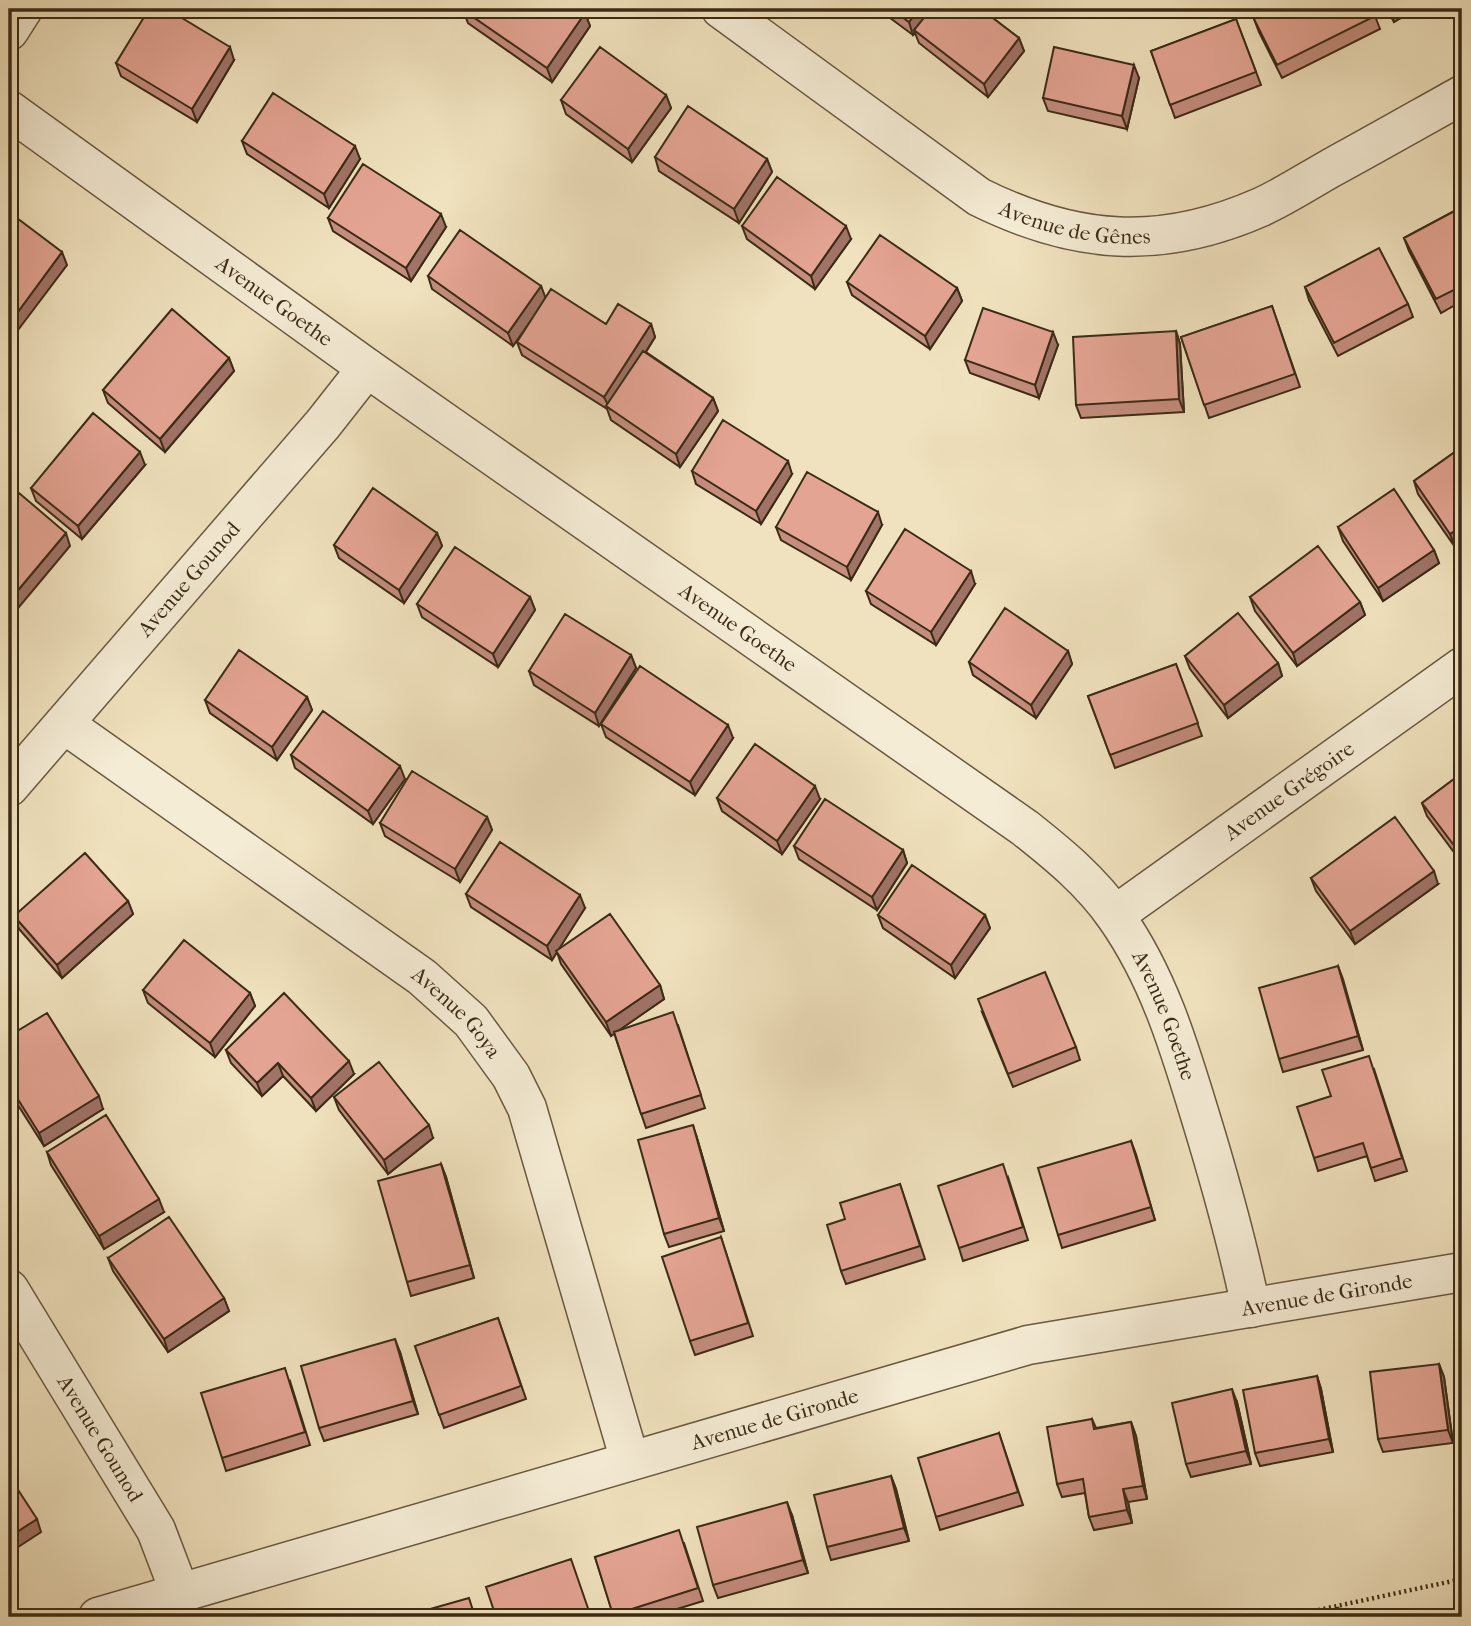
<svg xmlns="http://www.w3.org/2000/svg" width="1471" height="1626" viewBox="0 0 1471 1626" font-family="'IM FELL French Canon',serif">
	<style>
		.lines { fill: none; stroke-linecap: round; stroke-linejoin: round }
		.minor-casing { stroke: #68593f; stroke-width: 41 }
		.path { stroke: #3b2b15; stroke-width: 4.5; stroke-dasharray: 2 3.5; stroke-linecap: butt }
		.minor { stroke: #f5ecd5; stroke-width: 38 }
		.wall { fill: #c48d7e; stroke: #3b2b15; stroke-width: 2 }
		.shaded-wall { fill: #a07367; stroke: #3b2b15; stroke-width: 2 }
		.building { fill: #e4a493; stroke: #3b2b15; stroke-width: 2 }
		.labels { text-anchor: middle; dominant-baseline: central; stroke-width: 6; stroke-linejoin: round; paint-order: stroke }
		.street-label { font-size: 21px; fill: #3b2b15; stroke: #f5ecd5 }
	</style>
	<rect width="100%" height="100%" fill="#f0e2be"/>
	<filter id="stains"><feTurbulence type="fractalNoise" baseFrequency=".00286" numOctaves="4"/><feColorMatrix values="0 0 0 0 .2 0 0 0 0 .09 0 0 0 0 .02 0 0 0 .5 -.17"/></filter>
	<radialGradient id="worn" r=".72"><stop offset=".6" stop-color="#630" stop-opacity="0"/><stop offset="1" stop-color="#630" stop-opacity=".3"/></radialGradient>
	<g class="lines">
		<g class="minor-casing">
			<g id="minor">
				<path id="s1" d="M721,9L979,197C1076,245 1161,251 1261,207C1285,196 1308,181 1331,168C1375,144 1419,119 1462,95"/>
				<path d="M9,31L23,9"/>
				<path id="s2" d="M9,110L367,368L1025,828C1059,855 1091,881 1116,917C1158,977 1178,1043 1199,1112C1219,1177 1237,1241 1251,1308"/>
				<path id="s3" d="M64,724L422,977L471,1021L511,1076L527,1108L630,1461"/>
				<path id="s4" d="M9,787L323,424L367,368"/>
				<path id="s5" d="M1115,915L1462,667"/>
				<path id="s6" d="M9,1289L156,1530L180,1593"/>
				<path id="s7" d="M98,1617L1028,1345L1462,1272"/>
			</g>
		</g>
		<path class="path" d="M1337,1607L1339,1617
			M1286,1617L1462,1579"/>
		<use href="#minor" class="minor"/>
	</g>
	<path class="wall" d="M878,9H981L1019,38L1024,51L988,97L919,43L915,33L913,35Z
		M1386,9H1416L1394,22Z
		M463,10L585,13L590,26L552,82L468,23Z
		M1375,16L1380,29L1282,78L1259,32L1254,19Z
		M1236,19L1261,85L1175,118L1151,51Z
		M234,60L197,122L121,76L116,63Z
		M1139,78L1127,129L1048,111L1043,98Z
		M666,95L671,108L632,162L566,114L561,100Z
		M242,141L360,159L329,208L247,154Z
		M655,157L767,159L772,172L739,223L659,171Z
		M1462,207V301L1441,313L1409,251L1404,238Z
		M328,218L446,227L411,281L333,231Z
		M742,226L851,239L815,289L747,239Z
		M428,276L541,286L545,298L606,324H651L655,337L646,352L713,398L718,411L680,467L611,420L607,409L522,355L517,342L534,315L513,346L432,289Z
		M847,282L957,288L962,301L930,349L852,295Z
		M1305,287L1408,304L1413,317L1338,356L1309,300Z
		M1272,306L1300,387L1209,418L1181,337Z
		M1176,331L1180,344L1184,412L1081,418L1076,405Z
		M1058,345L1039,398L970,373L965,360Z
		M229,358L234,371L165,452L108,403L103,390Z
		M1462,447V542L1455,547L1418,494L1414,481Z
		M145,465L82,539L36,501L31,488Z
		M692,471L792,474L761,524L696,484Z
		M882,525L851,580L781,540L776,527Z
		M1338,527L1434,550L1439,563L1383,601L1343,541Z
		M437,533L442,546L404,603L339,558L334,545Z
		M975,584L936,645L871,604L866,591Z
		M530,597L535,610L498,667L422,617L417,604Z
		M1250,597L1360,602L1365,615L1297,666L1255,611Z
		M1068,651L1072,664L1036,718L973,675L969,662Z
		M631,655L636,668L599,726L534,685L529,671Z
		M1185,656L1278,663L1282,676L1228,718L1190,669Z
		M1176,664L1202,736L1115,768L1088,696Z
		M307,697L312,710L277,760L210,713L205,700Z
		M601,724L733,738L695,795L606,737Z
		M291,755L405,779L373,824L295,768Z
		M1462,773V863L1427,816L1422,803Z
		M717,798L820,799L782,854L722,811Z
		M487,817L492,830L460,882L385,836L380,823Z
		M794,846L903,850L907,863L877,910L799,859Z
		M1311,878L1438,884L1355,944L1316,891Z
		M466,894L585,908L558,950L660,985L664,999L619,1030L678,1025L705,1108L646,1128L614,1033L611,1036L561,964L557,952L552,960L471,907Z
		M128,901L133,914L62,978L19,929L14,916Z
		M878,915H985L990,928L955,978L883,928Z
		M1338,966L1363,1050L1283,1072L1279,1059Z
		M143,990L250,993L255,1006L215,1057L148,1003Z
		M982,1012L1076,1047L1080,1060L1013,1087Z
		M9,1036L103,1109L44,1146L9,1091Z
		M226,1050L354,1074L316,1111L283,1076L262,1096L231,1063Z
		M1374,1069L1407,1171L1375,1181L1367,1156L1318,1171L1314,1158L1331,1096Z
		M334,1097L433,1138L388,1174L339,1110Z
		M697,1138L724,1231L669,1247L664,1234Z
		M1131,1141L1155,1220L1062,1248L1058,1235Z
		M47,1152L164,1212L104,1249L51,1165Z
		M441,1164L446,1177L474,1278L411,1296L407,1282Z
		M1008,1177L1028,1240L963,1261L959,1248Z
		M900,1184L925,1259L846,1284L841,1271L845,1219Z
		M721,1237L753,1336L695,1355L690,1341Z
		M108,1258L224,1298L229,1311L168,1352L113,1271Z
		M498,1318L526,1399L444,1428L415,1346Z
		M400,1352L418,1414L324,1441L319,1428Z
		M1439,1364L1444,1377L1453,1443L1383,1452L1378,1439Z
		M1317,1376L1321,1389L1333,1452L1260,1466L1255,1453Z
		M290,1381L310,1445L226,1471L222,1458Z
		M1237,1402L1251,1464L1191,1477L1186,1464Z
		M1092,1419L1096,1428L1131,1422L1136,1436L1147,1499L1128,1502L1132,1523L1094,1530L1089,1517L1085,1493L1062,1497L1057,1484Z
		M999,1433L1023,1505L940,1530L936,1517Z
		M891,1476L896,1489L909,1541L831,1560L827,1547Z
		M792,1515L808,1573L718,1598L713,1585Z
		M684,1543L703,1601L651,1617H614L595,1557Z"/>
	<path class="shaded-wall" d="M919,9H934L914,30L915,33L913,35L909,22Z
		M1390,9H1416L1394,22Z
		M585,13L590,26L552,82L547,68Z
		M1019,38L1024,51L988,97L984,84Z
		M230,47L234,60L197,122L192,109Z
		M1134,65L1139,78L1127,129L1122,116Z
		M666,95L671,108L632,162L628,149Z
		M355,146L360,159L329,208L324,194Z
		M767,159L772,172L739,223L734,209Z
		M441,214L446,227L411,281L406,268Z
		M846,226L851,239L815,289L811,276Z
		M62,252L67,265L12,338L9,329V324Z
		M541,286L546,299L513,346L508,333Z
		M957,288L962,301L930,349L925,336Z
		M651,324L655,337L610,409L604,397Z
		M1176,331L1180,344L1184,412L1179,399Z
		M1053,332L1058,345L1039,398L1035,385Z
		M229,358L234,371L165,452L160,439Z
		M713,398L718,411L680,467L676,454Z
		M140,452L145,465L82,539L78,526Z
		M788,461L792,474L761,524L756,511Z
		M878,512L882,525L851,580L847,567Z
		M1462,526V542L1455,547L1450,534Z
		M66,533L70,546L9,619V601Z
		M437,533L442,546L404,603L399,590Z
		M1434,550L1439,563L1383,601L1378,588Z
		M971,571L975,584L936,645L931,632Z
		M530,597L535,610L498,667L493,654Z
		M1360,602L1365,615L1297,666L1293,653Z
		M1068,651L1072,664L1036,718L1031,705Z
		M631,655L636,668L599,726L595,713Z
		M1278,663L1282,676L1228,718L1224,705Z
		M307,697L312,710L277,760L272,747Z
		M728,725L733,738L695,795L690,782Z
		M400,766L405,779L373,824L368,811Z
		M815,786L820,799L782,854L777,841Z
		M487,817L492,830L460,882L455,869Z
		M903,850L907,863L877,910L872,897Z
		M1434,871L1438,884L1355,944L1350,931Z
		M580,895L585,908L552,960L547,946Z
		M128,901L133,914L62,978L57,965Z
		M985,915L990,928L955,978L951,965Z
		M1338,966L1343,979L1363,1050L1358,1036Z
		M660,985L664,999L611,1036L606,1022Z
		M250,993L255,1006L215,1057L210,1043Z
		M349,1061L354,1074L316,1111L311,1098Z
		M278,1063L283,1076L262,1096L257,1083Z
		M99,1096L103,1109L44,1146L39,1133Z
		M429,1125L433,1138L388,1174L384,1160Z
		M693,1125L697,1138L724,1231L719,1218Z
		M1131,1141L1136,1154L1155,1220L1151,1207Z
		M441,1164L446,1177L474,1278L470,1265Z
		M159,1199L164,1212L104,1249L99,1236Z
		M224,1298L229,1311L168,1352L164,1339Z
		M395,1339L400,1352L418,1414L413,1401Z
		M1439,1364L1444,1377L1453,1443L1448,1430Z
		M1317,1376L1321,1389L1333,1452L1329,1439Z
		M1232,1389L1237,1402L1251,1464L1246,1451Z
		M1131,1422L1136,1436L1147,1499L1143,1486Z
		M891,1476L896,1489L909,1541L904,1528Z
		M1123,1489L1128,1502L1132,1523L1127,1510Z
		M787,1502L792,1515L808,1573L803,1560Z
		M37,1519L41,1532L9,1553V1537Z"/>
	<path class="building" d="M149,9H167L230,47L192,109L116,63Z
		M464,9H579L585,13L547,68L463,10Z
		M891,9H919L909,22Z
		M931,9H981L1019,38L984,84L914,30Z
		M1276,9H1372L1375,16L1277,65L1254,19Z
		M1236,19L1256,72L1170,105L1151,51Z
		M600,47L666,95L628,149L561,100Z
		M1054,47L1134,65L1122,116L1043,98Z
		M273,93L355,146L324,194L242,141Z
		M688,106L767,159L734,209L655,157Z
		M363,164L441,214L406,268L328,218Z
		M777,177L846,226L811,276L742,226Z
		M1462,207V286L1436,299L1404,238Z
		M9,212L62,252L9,324Z
		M460,230L541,286L508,333L428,276Z
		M880,235L957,288L925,336L847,282Z
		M1379,248L1408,304L1334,343L1305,287Z
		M551,289L606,324L618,304L651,324L604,397L517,342Z
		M1272,306L1295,374L1204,405L1181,337Z
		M983,308L1053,332L1035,385L965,360Z
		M172,309L229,358L160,439L103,390Z
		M1176,331L1179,399L1076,405L1073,337Z
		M643,351L713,398L676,454L606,406Z
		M93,413L140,452L78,526L31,488Z
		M723,420L788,461L756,511L692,471Z
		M1462,447V526L1450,534L1414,481Z
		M807,472L878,512L847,567L776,527Z
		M373,488L437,533L399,590L334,545Z
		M1394,489L1434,550L1378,588L1338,527Z
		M19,493L66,533L9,601V505Z
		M905,529L971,571L931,632L866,591Z
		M1318,546L1360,602L1293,653L1250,597Z
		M455,547L530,597L493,654L417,604Z
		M1005,608L1068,651L1031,705L969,662Z
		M1238,613L1278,663L1224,705L1185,656Z
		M565,614L631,655L595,713L529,671Z
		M239,650L307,697L272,747L205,700Z
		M1176,664L1198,723L1110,755L1088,696Z
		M640,666L728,725L690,782L601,724Z
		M323,711L400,766L368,811L291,755Z
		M755,744L815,786L777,841L717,798Z
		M412,771L487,817L455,869L380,823Z
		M1462,773V856L1422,803Z
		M825,799L903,850L872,897L794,846Z
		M1395,817L1434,871L1350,931L1311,878Z
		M500,842L580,895L547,946L466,894Z
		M85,853L128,901L57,965L14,916Z
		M912,865L985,915L951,965L878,915Z
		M610,914L660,985L606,1022L556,951Z
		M184,940L250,993L210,1043L143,990Z
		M1338,966L1358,1036L1279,1059L1259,988Z
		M1045,972L1076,1047L1008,1074L978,999Z
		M284,993L349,1061L311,1098L278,1063L257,1083L226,1050Z
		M673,1012L701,1095L641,1114L614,1032Z
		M47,1013L99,1096L39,1133L9,1085V1036Z
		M1369,1056L1402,1158L1371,1168L1363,1143L1314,1158L1297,1107L1331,1096L1322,1070Z
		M379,1062L429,1125L384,1160L334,1097Z
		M106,1115L159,1199L99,1236L47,1152Z
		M693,1125L719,1218L664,1234L638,1140Z
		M1131,1141L1151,1207L1058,1235L1038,1168Z
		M441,1164L470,1265L407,1282L378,1181Z
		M1003,1164L1023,1227L959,1248L938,1186Z
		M900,1184L920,1246L841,1271L827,1225L845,1219L840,1203Z
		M169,1217L224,1298L164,1339L108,1258Z
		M721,1237L748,1323L690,1341L662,1257Z
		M498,1318L521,1386L439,1415L415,1346Z
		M395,1339L413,1401L319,1428L301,1366Z
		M1439,1364L1448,1430L1378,1439L1370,1372Z
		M285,1368L305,1432L222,1458L201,1393Z
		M1317,1376L1329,1439L1255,1453L1243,1390Z
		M1232,1389L1246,1451L1186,1464L1172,1403Z
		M1092,1419L1094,1429L1131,1422L1143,1486L1123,1489L1127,1510L1089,1517L1083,1479L1057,1484L1047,1427Z
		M999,1433L1018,1492L936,1517L918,1458Z
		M9,1476L37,1519L9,1537Z
		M891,1476L904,1528L827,1547L814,1495Z
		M787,1502L803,1560L713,1585L697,1527Z
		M679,1530L698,1588L613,1615L595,1557Z
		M571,1559L590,1614L580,1617H496L486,1587Z
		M469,1598L475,1617H402Z"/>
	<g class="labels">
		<g class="street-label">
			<text stroke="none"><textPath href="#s1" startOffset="420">Avenue de Gênes</textPath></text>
			<text stroke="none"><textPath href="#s2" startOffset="327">Avenue Goethe</textPath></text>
			<text stroke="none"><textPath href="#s4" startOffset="275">Avenue Gounod</textPath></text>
			<text stroke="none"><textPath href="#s2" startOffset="894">Avenue Goethe</textPath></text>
			<text stroke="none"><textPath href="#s5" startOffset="214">Avenue Grégoire</textPath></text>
			<text stroke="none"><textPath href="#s3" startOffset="488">Avenue Goya</textPath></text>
			<text stroke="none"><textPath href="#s2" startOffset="1482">Avenue Goethe</textPath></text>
			<text stroke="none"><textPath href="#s7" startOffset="1272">Avenue de Gironde</textPath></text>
			<text stroke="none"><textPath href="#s7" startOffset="705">Avenue de Gironde</textPath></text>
			<text stroke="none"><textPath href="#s6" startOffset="175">Avenue Gounod</textPath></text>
		</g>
	</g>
	<rect width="1471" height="1626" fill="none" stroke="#f0e2be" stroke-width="35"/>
	<rect x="10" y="10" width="1450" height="1605" fill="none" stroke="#3b2b15" stroke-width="3.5"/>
	<rect x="18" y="18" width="1436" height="1591" fill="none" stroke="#3b2b15" stroke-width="2"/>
	<rect width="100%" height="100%" filter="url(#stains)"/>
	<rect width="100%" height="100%" fill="url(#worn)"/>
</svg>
